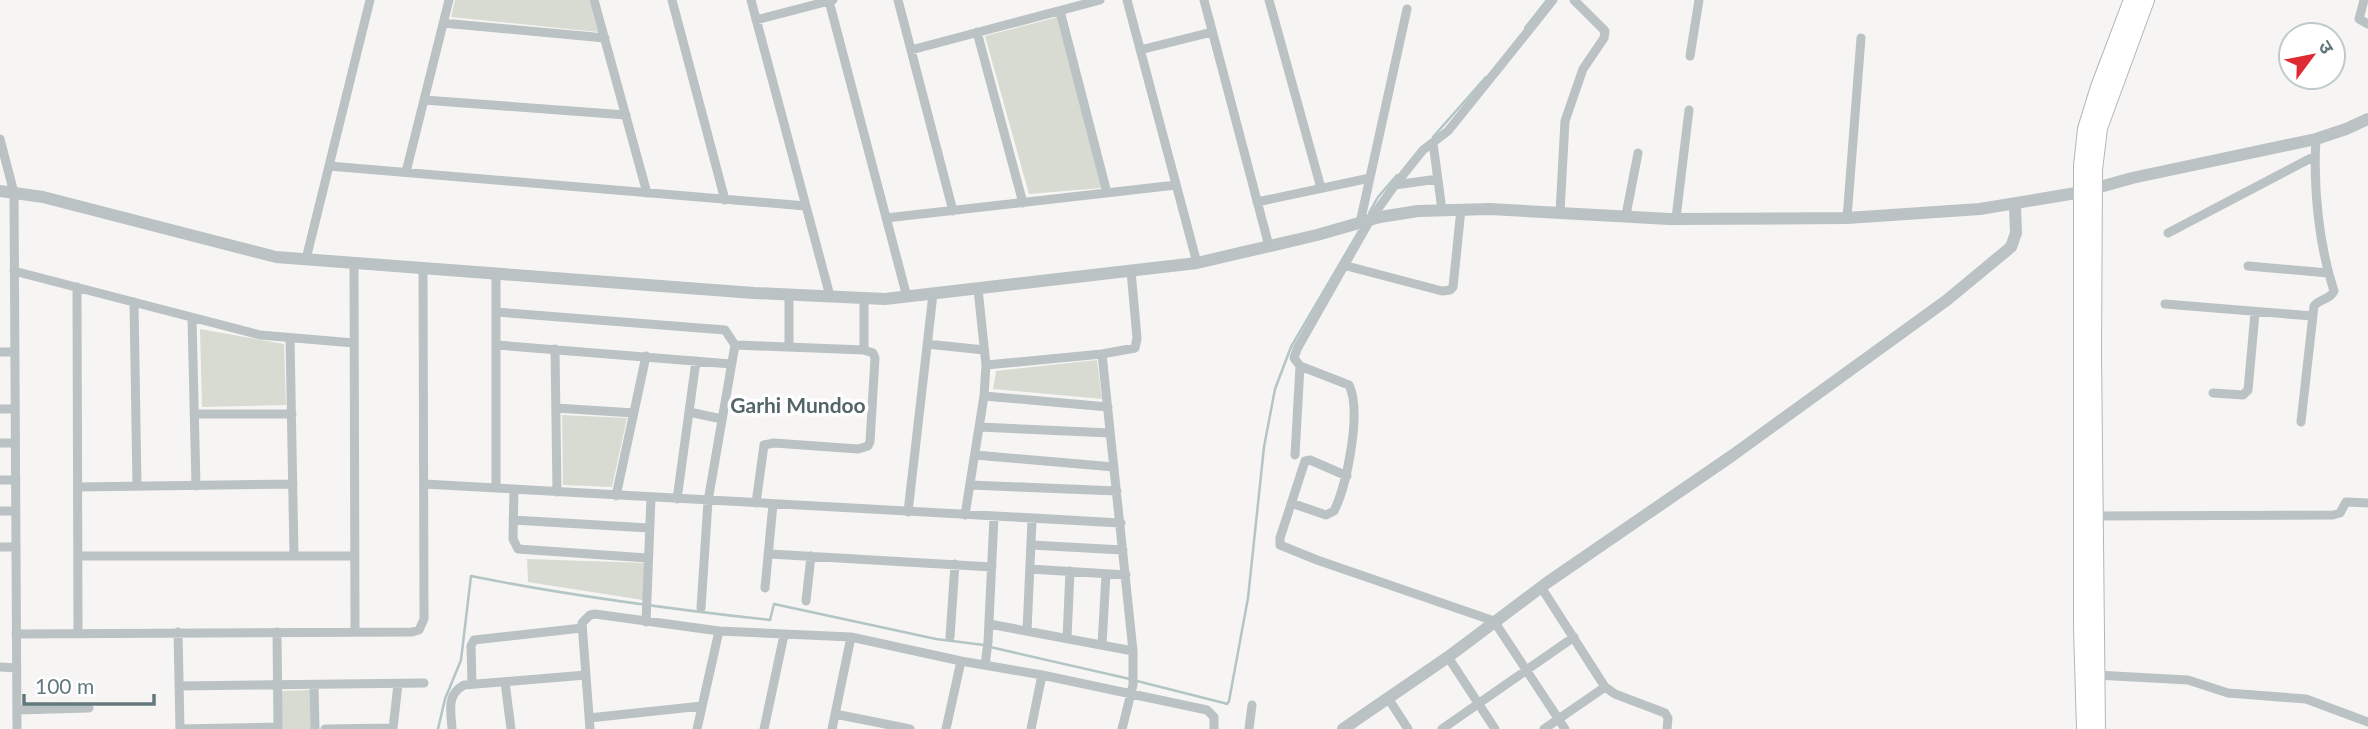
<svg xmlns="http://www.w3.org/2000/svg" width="2368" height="729" viewBox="0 0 2368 729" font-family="Lato,'Noto Sans Devanagari',sans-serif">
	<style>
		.green { fill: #d8dbd2 }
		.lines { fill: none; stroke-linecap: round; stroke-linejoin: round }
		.stream { stroke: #b3c5c5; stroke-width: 2.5 }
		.trunk-casing { stroke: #b1b7b8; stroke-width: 18 }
		.minor { stroke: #bbc2c3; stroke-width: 9 }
		.tertiary { stroke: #bbc2c3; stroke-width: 12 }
		.trunk { stroke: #fff; stroke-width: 16 }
		.labels { text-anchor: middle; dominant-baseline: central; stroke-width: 7; stroke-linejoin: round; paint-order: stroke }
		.quarter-label { font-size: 21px; font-weight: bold; fill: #546568; stroke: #fff }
	</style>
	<rect width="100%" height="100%" fill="#f6f5f3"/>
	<path class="green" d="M455,0H589L598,32L451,17Z
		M1058,17L1101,188L1029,194L985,36Z
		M200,329L284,344L286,405L202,407Z
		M1097,360L1102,399L993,389L996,371Z
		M562,415L627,418L612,487L563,485Z
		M527,559L647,563L643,600L528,582Z
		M310,690L311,729H282L281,691Z"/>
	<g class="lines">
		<path class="stream" d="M1525,28L1547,0
			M1433,137L1486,77
			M1369,213L1378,197L1397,175
			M990,647L1130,679
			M1137,681L1224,703L1227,704L1229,701L1248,598L1264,447L1275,389L1291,347L1359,231
			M438,729L445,699L461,660L471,576C570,596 670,609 770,620L774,604L936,639L984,645"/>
		<g class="trunk-casing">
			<path id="trunk" d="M2085,729L2082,628V166L2086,129L2099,87L2132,0
				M2097,729L2093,354L2094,170L2099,128L2146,0"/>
		</g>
		<path class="minor" d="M594,0L647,193
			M672,0L725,200
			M751,0L830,296
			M898,0L953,211
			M1127,0L1197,263
			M1204,0L1269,246
			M1269,0L1321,188
			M2364,0L2359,19L2368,24
			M829,1L907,297
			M1060,11L1107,193
			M756,20L833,0
			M443,23L605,38
			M977,32L1023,203
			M911,50L1100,0
			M1140,50L1212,32
			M1690,56L1699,0
			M424,100L626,115
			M0,139L14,193L17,729
			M1433,143L1442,210
			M329,166L806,206
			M406,172L449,0
			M1395,185L1438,179
			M1257,202L1370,178
			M1560,212L1565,121L1583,69L1604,38L1605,31L1574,0
			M1626,215L1638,153
			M886,218L1176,185
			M1676,218L1689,110
			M1847,218L1861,38
			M1360,223L1407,9
			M2168,233L2315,156
			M306,259L370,0
			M354,262L355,631
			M1343,265L1442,291L1450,290L1453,287L1461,209
			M2248,266L2328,273
			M14,271L260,335L354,343
			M77,287L78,634
			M134,302L137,486
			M2165,304L2312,316
			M496,312L725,330L735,345L708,501L701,608
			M192,318L196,486
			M290,338L294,556
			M927,344L984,350
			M497,345L731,364
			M735,345L864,350L873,353L875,358L870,442L868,446L858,449L774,443L764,445L756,503
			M789,347V294
			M555,349L557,492
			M864,350V298
			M0,352H15
			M1102,354L1133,651V685L1122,729
			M986,365L1102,354L1135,348L1137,338L1131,271
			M2213,393L2243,395L2248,390L2255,313
			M984,396L1108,407
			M556,408L634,413
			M0,409H15
			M689,412L722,419
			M194,414H292
			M2301,422L2314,306C2319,299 2331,299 2334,291C2319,246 2313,187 2316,139
			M979,427L1110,433
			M0,443H15
			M975,455L1114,467
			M1295,455L1300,366
			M1347,476L1310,460L1305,461L1280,538V545L1317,560L1494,621L1565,729
			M0,480H16
			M424,484L1121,523
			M970,485L1117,491
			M78,487L293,484
			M496,487V273
			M514,489L513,539L518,549L647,558
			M616,496L646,356
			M677,499L696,361
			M1291,503L1326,515L1334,511C1347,485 1362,411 1349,385L1300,366L1294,358L1297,349L1370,220L1395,185L1423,150L1448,131L1553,0
			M0,511H15
			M908,512L933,294
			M965,515L984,396L986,365L978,289
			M2095,516L2333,515L2340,513L2346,502L2368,503
			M513,520L649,528
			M1031,545L1123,550
			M0,547H16
			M770,554L992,567
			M78,556H355
			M1030,569L1126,575
			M1541,587L1605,687L1615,694L1665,713L1668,718L1667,729
			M765,588L773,504
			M806,601L811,556
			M646,622L651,498
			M989,624L1133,651
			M1027,631L1032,520
			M178,632L180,729
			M277,632L278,729
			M16,634L412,632L419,630L424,619L423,267
			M950,637L955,564
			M1067,638L1070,571
			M1102,645L1106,574
			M1448,657L1495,729
			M985,665L988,642L994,517
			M0,667L17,668
			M2096,675L2188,680L2228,693L2306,699L2368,722
			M505,682L511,729
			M472,684L471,646L474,640L582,628
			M314,685L315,729
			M179,686L424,683
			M1388,698L1408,729
			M17,710L89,708
			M835,714L910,729
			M589,718L702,706
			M180,729L278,727
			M325,729L393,728
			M393,729L398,684
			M452,729C451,711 446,695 464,685L586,675
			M590,729L582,623L590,615L595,614L719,631L851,637L961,661L1042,675L1207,710L1214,717V729
			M697,729L719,631
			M764,729L784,635
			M832,729L851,637
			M946,729L961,661
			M1031,729L1042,675
			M1249,729L1252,705
			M1442,729L1574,637
			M1544,729L1605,687"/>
		<path class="tertiary" d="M0,191L43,197L276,257L754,293L885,299L1197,263L1317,235L1380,217L1418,211L1490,209L1669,219L1847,218L1980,209L2082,192L2132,178L2316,139L2346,129L2368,119
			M1343,729L1448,657L1548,582L1733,455L1947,300L2011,247L2016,233L2015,205"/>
		<use href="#trunk" class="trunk"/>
	</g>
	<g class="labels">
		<g class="quarter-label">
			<text x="798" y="404">Garhi Mundoo</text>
		</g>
	</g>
	<g transform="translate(2312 56) rotate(58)"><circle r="33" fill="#ffffff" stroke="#c0c9cb" stroke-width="2"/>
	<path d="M0-5L12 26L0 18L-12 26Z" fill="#de2b33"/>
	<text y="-10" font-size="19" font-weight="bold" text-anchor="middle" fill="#62797d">उ</text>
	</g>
	<path d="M24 694v10h130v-10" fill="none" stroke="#62797d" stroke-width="3.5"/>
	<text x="35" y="694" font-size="21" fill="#62797d" stroke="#ffffff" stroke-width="5" paint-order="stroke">100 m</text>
</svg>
